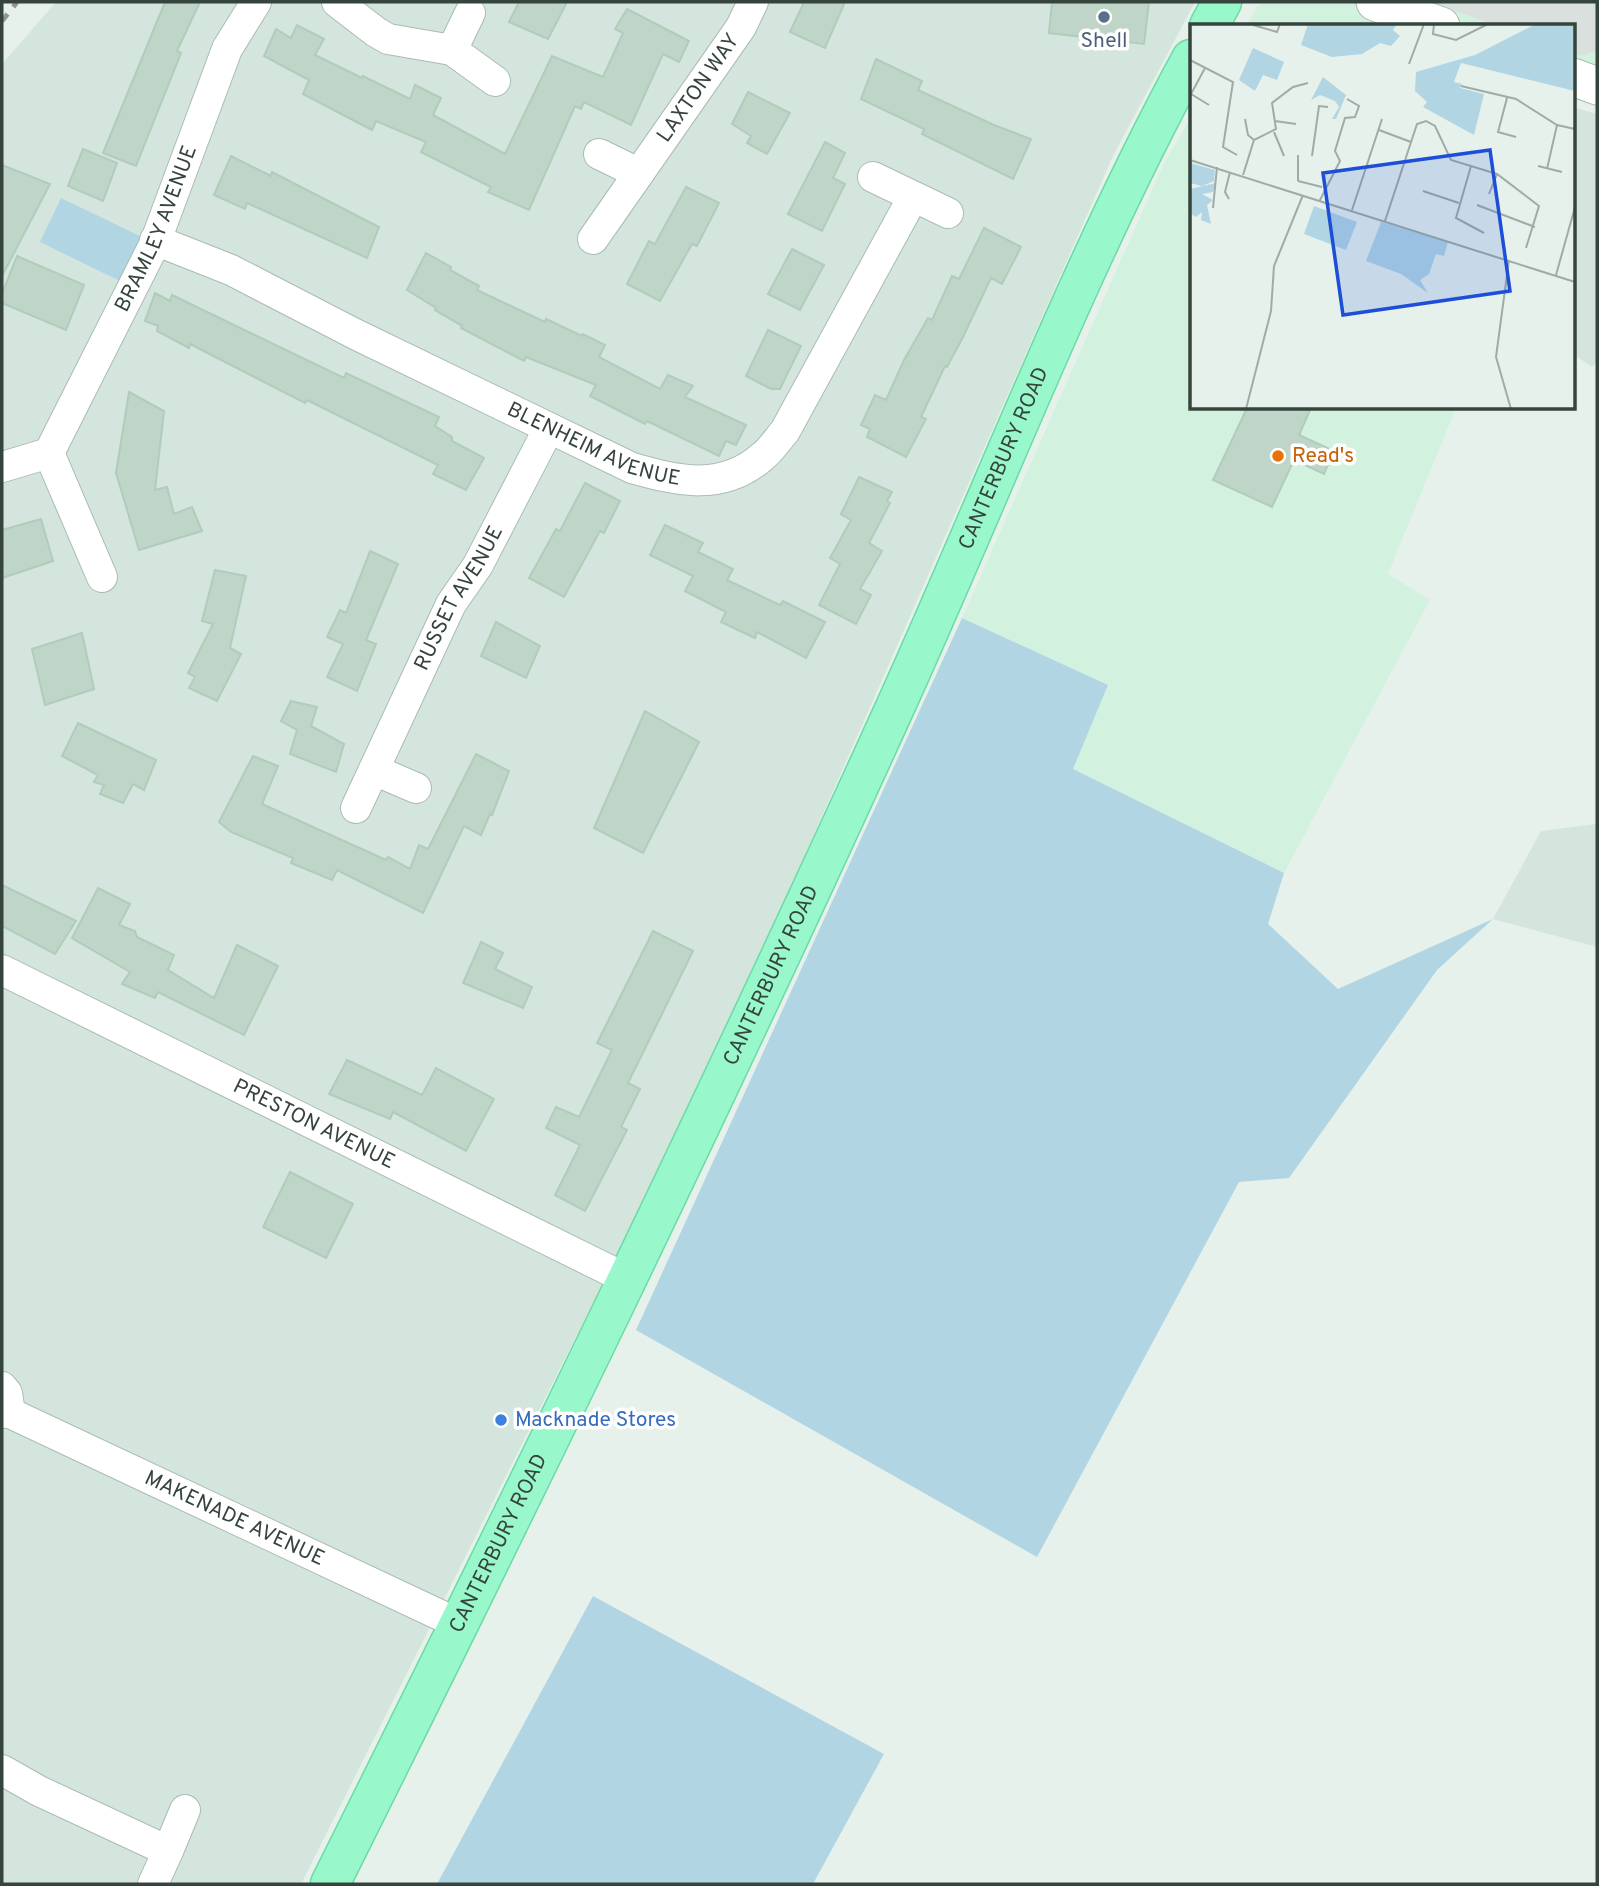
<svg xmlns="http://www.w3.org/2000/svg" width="1599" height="1886" viewBox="0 0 1599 1886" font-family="Overpass,sans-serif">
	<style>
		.residential { fill: #d4e5dd }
		.commercial { fill: #d2f2df }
		.green { fill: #b1d5e3 }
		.parking { fill: #dae0dd }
		.building { fill: #bfd5c8; stroke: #b0ccbc; stroke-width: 2 }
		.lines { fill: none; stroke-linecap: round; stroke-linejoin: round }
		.minor-casing { stroke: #a9bcb2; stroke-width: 32 }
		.tertiary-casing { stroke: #a9bcb2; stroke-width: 39 }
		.primary-casing { stroke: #6adba5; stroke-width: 41 }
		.minor { stroke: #fff; stroke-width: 30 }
		.tertiary { stroke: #fff; stroke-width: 37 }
		.primary { stroke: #99f7cc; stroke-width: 38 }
		.rail { stroke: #959595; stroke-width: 5; stroke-dasharray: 9 9; stroke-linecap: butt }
		.service-dot { fill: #5c6f8a; stroke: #fff; stroke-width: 2.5 }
		.food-dot { fill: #e8710a; stroke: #fff; stroke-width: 2.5 }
		.shop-dot { fill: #3f7fe0; stroke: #fff; stroke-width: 2.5 }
		.labels { text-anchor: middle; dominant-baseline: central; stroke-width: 7; stroke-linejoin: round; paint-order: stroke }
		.service-label { font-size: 21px; fill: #4e5e75; stroke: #fff }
		.street-label { font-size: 21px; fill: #35443c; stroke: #fff }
		.food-label { font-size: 21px; fill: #c56008; stroke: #fff; text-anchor: start }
		.shop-label { font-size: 21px; fill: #366cbe; stroke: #fff; text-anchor: start }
		.inset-road { fill: none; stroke: #9faca6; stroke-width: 2 }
		.view { fill: #1d4ed8; fill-opacity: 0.15; stroke: #1d4ed8; stroke-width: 3.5 }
		.inset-edge { fill: none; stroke: #35443c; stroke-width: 3.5 }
	</style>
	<rect width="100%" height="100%" fill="#e6f1ec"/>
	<path class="residential" d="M56,2H1195L1113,156L710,1070L301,1884H2V64Z
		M1573,107L1597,114V362L1592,367L1573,354Z
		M1597,824V947L1493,919L1541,831Z"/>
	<path class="commercial" d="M1264,2H1597V103L1573,100V26H1246L1257,7Z
		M1191,117V408H1456L1388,574L1430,600L1284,873L1073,769L1108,685L962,618L1164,163Z"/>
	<path class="green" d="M61,198L144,238L122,282L40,242Z
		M962,618L1108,685L1073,769L1284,873L1268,924L1338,989L1493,919L1437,970L1289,1178L1239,1182L1037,1557L636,1330Z
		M593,1596L884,1754L813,1884H437Z"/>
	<path class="parking" d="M1429,2H1597V51L1581,56L1573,53V26H1498Z"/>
	<path class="building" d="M165,2H200L177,51L181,53L136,166L103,153Z
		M519,2H567L548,39L509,22Z
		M804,2H845L825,48L790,32Z
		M1052,2H1149L1144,44L1049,33Z
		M627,9L689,41L679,62L663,54L631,125L584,102L581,109L575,106L529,210L488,192L491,187L421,152L426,142L376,121L372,130L303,94L309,80L264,56L276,29L291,38L297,25L324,39L315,55L362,78L363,76L410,99L415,85L441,98L433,115L505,154L552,56L603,77L623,33L615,29Z
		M876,59L922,81L918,90L994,125L1031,139L1013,179L922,134L924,129L861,99Z
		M748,92L790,113L767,154L747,143L751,136L732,124Z
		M825,142L845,153L833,178L845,184L822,231L788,214Z
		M83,149L117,163L103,201L68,186Z
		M231,156L271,176L272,172L379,227L367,258L247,203L245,209L214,195Z
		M2,165L50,184L2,276Z
		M686,187L719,203L697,246L692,244L660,301L627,284L649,241L655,244Z
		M984,228L1021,247L1002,284L991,278L963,337L947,367L945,366L921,417L926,419L906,457L867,437L870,429L861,425L875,395L886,400L904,360L928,318L932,320L952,276L959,279Z
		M792,249L824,265L800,310L768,294Z
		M426,253L451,267L450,270L479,286L477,290L545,322L546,319L582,336L583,334L605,345L599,357L660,389L668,375L693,386L685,397L746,425L736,445L726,441L719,456L647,421L645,424L590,396L596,385L526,357L524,361L461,328L462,326L435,310L436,308L407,290Z
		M17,256L84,285L66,330L2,303V294Z
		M155,293L170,301L172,295L344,378L346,373L439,417L435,426L452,437V441L484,458L466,490L433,474L438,465L307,400L305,403L190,344L189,348L157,331L158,326L145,321Z
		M768,330L801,346L780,389H771L746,376Z
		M129,392L164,411L155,490L167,487L174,514L192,507L202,531L139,550L116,473Z
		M1247,408H1311L1299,435L1334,451L1324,474L1294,460L1272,507L1213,480Z
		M859,477L892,492L887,501L890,503L869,543L882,551L860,589L871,595L856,624L819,605L840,564L830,558L851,520L841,514Z
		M585,483L620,501L604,533L600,531L564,597L529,578L556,529L560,531Z
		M41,519L53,561L2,578V530Z
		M665,525L703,543L698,552L733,569L727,580L780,605L783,601L825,622L806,658L757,632L755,638L721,622L726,612L685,591L693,576L650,555Z
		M370,551L398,564L366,640L376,644L357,691L327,677L343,644L327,637L340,610L346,613Z
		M215,570L246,576L230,648L241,654L217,701L189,688L195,677L188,673L213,624L202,621Z
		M496,622L540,646L526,678L481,656Z
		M82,633L94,689L45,705L32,649Z
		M291,701L317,707L311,726L344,744L336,772L290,754L297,730L281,721Z
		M645,711L699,742L643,853L594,828Z
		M78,723L156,760L144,790L133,784L123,803L100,794L104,785L94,782L98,775L62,756Z
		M476,754L509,771L492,815L490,814L481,835L464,826L423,913L337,870L332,880L291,863L293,858L231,832L219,822L253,756L278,766L262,804L386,860L388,857L410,869L419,845L428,849Z
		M2,885L76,921L55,954L2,926Z
		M98,888L130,904L119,925L135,931L137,937L174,955L168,970L214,998L237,945L278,966L244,1035L158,992L155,998L122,984L130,972L72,938Z
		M653,931L693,951L628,1083L640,1089L621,1127L627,1130L585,1211L555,1195L580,1145L546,1128L556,1107L579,1117L612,1050L597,1043Z
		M481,942L503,953L495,969L532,987L523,1008L463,983Z
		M347,1060L422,1095L436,1068L494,1099L466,1151L393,1112L390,1119L329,1094Z
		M290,1172L353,1204L326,1258L263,1227Z"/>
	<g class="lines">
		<g class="minor-casing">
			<g id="minor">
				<path d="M337,2L376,32L388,39L452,50L495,81"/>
				<path d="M452,50L470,13"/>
				<path d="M599,154L638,173"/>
				<path d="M873,177L948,213"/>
				<path id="s1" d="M593,239L741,27L753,2"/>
				<path id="s2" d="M155,240L231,270L355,334L632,468C678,481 723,492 763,456C771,450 778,439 785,431L913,197"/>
				<path d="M49,453L102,577"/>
				<path id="s3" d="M2,467L49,453L155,243L227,49L256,2"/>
				<path d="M374,770L416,788"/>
				<path id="s4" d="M356,808L451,604L478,565L549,428"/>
				<path id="s5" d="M2,970L627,1279"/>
				<path d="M2,1387L7,1393L10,1413"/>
				<path id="s6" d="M2,1413H10L459,1624"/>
				<path d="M2,1770L39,1791L168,1851L153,1884"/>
				<path d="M168,1851L185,1810"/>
			</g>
		</g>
		<g class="tertiary-casing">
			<path id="tertiary" d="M1375,2L1441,26
				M1573,77L1597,86"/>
		</g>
		<g class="primary-casing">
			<g id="primary">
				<path d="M1209,26L1222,2"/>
				<path id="s7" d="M330,1884C523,1497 713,1108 892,714C992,495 1076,271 1191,59"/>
			</g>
		</g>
		<use href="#minor" class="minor"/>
		<use href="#tertiary" class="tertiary"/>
		<use href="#primary" class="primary"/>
		<path class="rail" d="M2,21L17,2"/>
	</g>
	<circle class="service-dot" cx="1104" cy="17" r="7"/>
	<circle class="food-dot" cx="1278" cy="456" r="7"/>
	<circle class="shop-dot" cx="501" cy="1420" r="7"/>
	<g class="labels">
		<g class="service-label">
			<text x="1104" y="41">Shell</text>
		</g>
		<g class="street-label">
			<text stroke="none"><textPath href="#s1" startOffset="184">LAXTON WAY</textPath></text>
			<text stroke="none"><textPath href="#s3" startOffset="298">BRAMLEY AVENUE</textPath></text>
			<text stroke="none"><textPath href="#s2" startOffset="485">BLENHEIM AVENUE</textPath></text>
			<text stroke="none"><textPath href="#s7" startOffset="1577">CANTERBURY ROAD</textPath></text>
			<text stroke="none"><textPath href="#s4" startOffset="234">RUSSET AVENUE</textPath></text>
			<text stroke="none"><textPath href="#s7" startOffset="1010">CANTERBURY ROAD</textPath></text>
			<text stroke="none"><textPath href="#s5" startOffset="348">PRESTON AVENUE</textPath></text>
			<text stroke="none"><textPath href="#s6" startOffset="256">MAKENADE AVENUE</textPath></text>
			<text stroke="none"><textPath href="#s7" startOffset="380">CANTERBURY ROAD</textPath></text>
		</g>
		<g class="food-label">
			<text x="1292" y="456">Read's</text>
		</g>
		<g class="shop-label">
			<text x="515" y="1420">Macknade Stores</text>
		</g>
	</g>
	<g transform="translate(1190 24)">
		<rect width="385" height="385" fill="#e6f1ec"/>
		<path d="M118,0H207L203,6L210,12L201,22L190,19L172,30L142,33L111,21ZM346,0H385V67L271,39L264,58L272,60L270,64L294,70L284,111L233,83L237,78L225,67L226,48L285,31ZM63,24L94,38L87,56L73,51L65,67L49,56ZM133,53L156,71L146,95H142L149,83L145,77L130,71L121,76ZM0,139L25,146L24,157L12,162L0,159ZM26,159L23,168L12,170L23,176L17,181L21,200L11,196L12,188L6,193L0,189V165ZM124,182L167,198L156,226L114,210ZM191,198L258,218L254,232L246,230L239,250L230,256L238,269L211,250L176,237Z" fill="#b1d5e3"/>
		<path class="inset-road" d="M244,0L243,10L266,16L298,0M63,1L87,8L90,0M0,36L43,58L33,123L47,131M219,40L234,0M271,62L326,75L367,101L385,105M1,70L19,81M0,72L15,44M317,74L308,108L326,113M55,95L58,111L64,116M85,97L106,100M189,106L221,118M84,108L94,132M108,131V157M122,132L129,82L138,83M0,136L385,258M281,142L266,194L294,209M348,142L372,148M357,145L367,101M53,151L64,116L86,105L82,79L103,63L118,59M108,157L132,163M233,167L269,179M299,170L307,150M39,175L35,168L40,148M130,176L150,137L145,127L155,94L165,93L169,82L157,75M287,181L345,203M23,184L27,143M162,186L192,95M195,197L227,100L236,97L245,102L261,136L307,150L349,182L336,224M319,236L306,333L321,385M366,251L385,183M56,385L81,287L84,242L113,171"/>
		<path class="view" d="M300,126L320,267L153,291L133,149Z"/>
		<rect width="385" height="385" class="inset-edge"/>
	</g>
	<rect width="1599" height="1886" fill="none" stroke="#35443c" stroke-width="7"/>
</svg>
